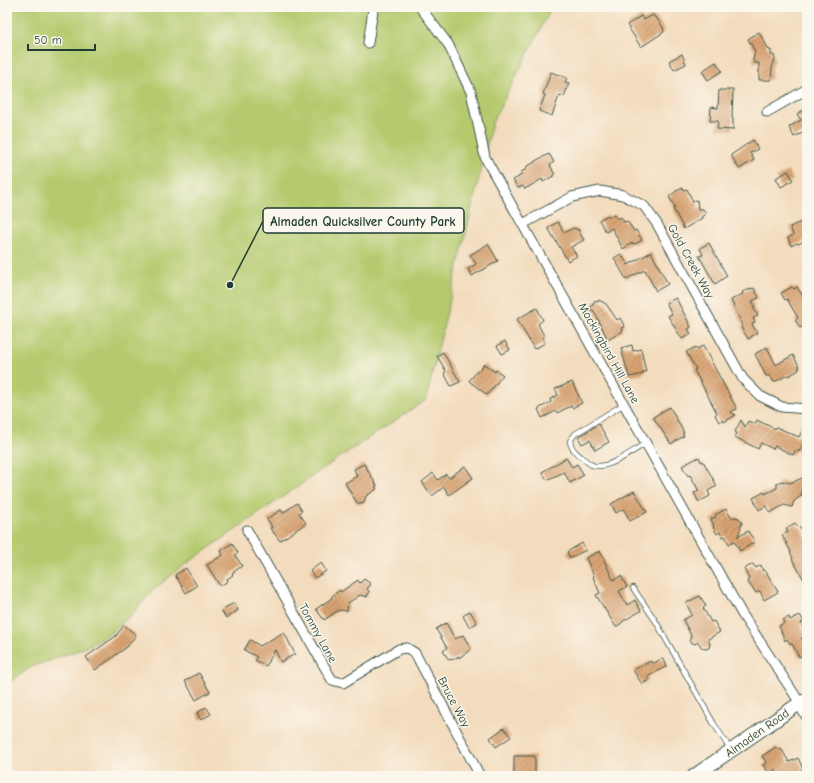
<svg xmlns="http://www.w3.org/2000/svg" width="814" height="783" viewBox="0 0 814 783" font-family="'Comic Neue',sans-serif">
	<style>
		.green { fill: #b5ca6e; stroke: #6a8451 }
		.building { fill: url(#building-hatch) }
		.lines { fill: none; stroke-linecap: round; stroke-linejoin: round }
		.lane-casing { stroke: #3f5549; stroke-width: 6 }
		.street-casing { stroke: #3f5549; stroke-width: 11 }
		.secondary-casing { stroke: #3f5549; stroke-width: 15 }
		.lane { stroke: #fff; stroke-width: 4.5 }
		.street { stroke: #fff; stroke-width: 9 }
		.secondary { stroke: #fff; stroke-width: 13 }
		.labels { text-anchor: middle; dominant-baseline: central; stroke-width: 3; stroke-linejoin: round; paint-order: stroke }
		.street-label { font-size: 12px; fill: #1f3d34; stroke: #fbf7ec }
		.leader { fill: none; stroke: #1f3d34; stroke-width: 1.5 }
		.callout-dot { fill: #1f3d34; stroke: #fbf7ec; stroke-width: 1.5 }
		.callout { fill: #fbf7ec; stroke: #1f3d34; stroke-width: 1.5 }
		.callout-label { font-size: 13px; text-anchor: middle; font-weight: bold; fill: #1f3d34 }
	</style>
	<defs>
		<pattern id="building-hatch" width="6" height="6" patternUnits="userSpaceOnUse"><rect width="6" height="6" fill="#d9a371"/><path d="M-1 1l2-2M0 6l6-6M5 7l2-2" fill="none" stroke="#af865e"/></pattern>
	</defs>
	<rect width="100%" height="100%" fill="#fbf7ec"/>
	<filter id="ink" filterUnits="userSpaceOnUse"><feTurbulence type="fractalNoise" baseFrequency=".025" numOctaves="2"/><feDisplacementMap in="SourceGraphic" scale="8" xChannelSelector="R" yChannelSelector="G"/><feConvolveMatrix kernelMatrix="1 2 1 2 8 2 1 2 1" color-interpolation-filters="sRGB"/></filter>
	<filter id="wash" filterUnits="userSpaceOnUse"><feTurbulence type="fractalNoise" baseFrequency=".012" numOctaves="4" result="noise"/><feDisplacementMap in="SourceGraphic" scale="16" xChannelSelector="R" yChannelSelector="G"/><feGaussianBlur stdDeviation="0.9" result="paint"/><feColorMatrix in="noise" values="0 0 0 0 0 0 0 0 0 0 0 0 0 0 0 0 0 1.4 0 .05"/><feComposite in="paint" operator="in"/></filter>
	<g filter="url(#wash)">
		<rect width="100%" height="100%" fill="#f3dcbd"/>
		<path class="green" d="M7,7H552L492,123L426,400L343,455L186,564L154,589L130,616L109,634L84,648L31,667L7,684Z"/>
		<g id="blocks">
			<path class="building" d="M653,15L655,18L656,17L664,29H663L664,32L641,47L627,25L641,16L644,20Z
				M759,32L769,50H771V55H774L775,59L772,68L771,80H759V63H754L753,59L755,51L748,39Z
				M682,54L686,64L674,70L669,61Z
				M716,62L722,71L708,80L702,71Z
				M551,72L567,78L565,82L569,83L564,97L560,95L558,99L552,116L539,111L545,95L543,94Z
				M719,90H733L732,118H733V130L717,129L718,121H710L711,107L718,108Z
				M807,108V131L794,137L789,127L801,120L797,114Z
				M753,140L758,149L750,153L754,160L739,169L731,155Z
				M549,154L554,162L550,165L555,175L543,182L542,179L525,189L523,186L518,188L513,180L519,177V176L522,174L521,172L527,169L526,167L535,162V161Z
				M788,171L793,180L781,187L776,178Z
				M683,188L684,190L687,189L693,202L697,200L698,209H703L706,214L701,217L702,218L684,229L675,212L673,209L675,208L669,197L676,191Z
				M615,214L617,219L621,217L624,222L627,221L634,231L636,230L642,240L635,244L632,243L623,249L612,228L606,232L599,220L608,215L609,217Z
				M807,219V240L798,244L797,243L791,246L788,238L793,235L790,227Z
				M558,222L564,233L573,228L579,230V232L584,240L571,247L577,256L568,261L548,228Z
				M709,243L727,276L715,284L699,256L703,255L700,248Z
				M488,244L498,261L472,276L468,269L476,264L470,255Z
				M651,252L668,284L656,291L645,270L626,279L614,258L621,254L628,265Z
				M792,287L794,289L797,287L804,298L807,296V324L800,328L795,320L798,318L787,299L785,300L781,293Z
				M754,288L759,298L752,301L755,306L753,307L758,316L753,318L755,322L752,324L757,333L748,339L741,327L743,326L731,300L743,294L742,292Z
				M676,298L691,327L688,329L691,334L682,339L668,316L672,314L666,303Z
				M595,300L598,302L599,300L606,304L617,320L620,318L625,327L622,328L623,331L608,340L594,311L590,309Z
				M537,308L543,320L538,324L544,336L543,339L545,343L534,349L517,319Z
				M505,341L510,350L502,354L497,346Z
				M632,345L633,351L641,349L646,372H643V374L629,377L621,348Z
				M703,346L737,409L730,412L736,415L724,422L723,420L719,422L715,415L717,413L694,370L696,369L686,352L696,347L697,349Z
				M767,347L776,365L793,355L800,368H798L799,370L789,376L788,375L774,382L770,376H766L755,354Z
				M443,352L460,382L451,386L444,373L446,371L437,356Z
				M484,364L495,372L496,370L503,375L487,395L469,381L478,370L479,371Z
				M572,382L582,403L572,408L571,406L557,413L556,411L542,418L538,409L551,402L550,399L558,395L555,389Z
				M670,407L684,433L682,434L684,436L671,444L653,417Z
				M741,420L745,427L748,421L755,424L757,420L775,429L776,427L799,437L807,420V444L804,442L799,452L796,450L793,455L775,446L773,449L761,443L758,449L735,437L737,433L735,432Z
				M599,424L609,442L595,450L590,440L582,444L578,437Z
				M699,457L701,462L703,461L717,486L708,491L710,496L699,502L694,493L699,491L690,475L688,476L682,466Z
				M566,458L572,467L577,464L584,475L570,483L564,472L547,480L542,472Z
				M364,464L377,486L375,487L377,489L366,496L364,503L361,504L357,503L345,483L357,476L354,469Z
				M465,466L473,478L449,495L444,487L432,496L422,482L433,473L438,480L446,474L449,478Z
				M805,477L801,496L794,501L792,507L784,505L770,513L766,506L759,510L753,498L764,492L765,494L777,488V483L782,481L790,483Z
				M634,491L647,512L630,521L624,510L623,509L616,513L611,504Z
				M297,503L302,511L299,513L306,523L280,541L270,528L272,527L267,519L281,510L283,513Z
				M726,509L732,519L734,517L739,518L742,523L738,537L748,531L755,542L740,551L734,541L729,544L725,536L723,537L720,532L717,534L713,527L714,526L711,519L716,517L715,515Z
				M795,523L798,527L799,526L803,531L807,539V585L792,559L793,558L790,552H791L782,535L788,532L786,528Z
				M232,543L238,553L235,555L242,566L232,573L233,575L227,579L228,581L220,586L207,565L223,555L221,551Z
				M582,543L586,550L570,558L567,552Z
				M600,551L613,580L621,576L627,587L619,591L627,605L635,600L641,611L623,621V622L616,627L596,595L600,593L593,577L594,576L586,558Z
				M321,563L326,571L315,578L310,571Z
				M753,564L756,568L761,565L763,571L765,570L778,592L764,600L760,591L756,593L747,581L749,579L744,569Z
				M186,568L197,586L186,593L175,575Z
				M364,579L371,584L367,589L369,591L367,597L360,595L348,603L347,611L339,610L324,620L316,609L332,598L331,597L340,590L341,592L358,580L360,583Z
				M700,596L706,606L703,608L711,622L714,621L720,632L708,639L710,644L709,648L706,649L702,648L698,642L695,644L691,642L690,640L691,635L683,620L692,615L686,603Z
				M234,603L238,610L226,618L221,610Z
				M470,611L477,623L469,627L463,616Z
				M800,615L804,622L801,623L806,636L801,638L807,649V653L799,657L792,644H790L787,639L785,641L779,626L784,623L783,620L789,617L790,620Z
				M446,623L455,639L463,635L471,649L459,658V656L452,660L451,659L449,660L443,651L447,648L436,629Z
				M124,625L136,635L127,647L95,670L86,657L116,636Z
				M284,632L295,654L281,662L275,650L266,666L255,660L257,657L244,650L250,640L260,646Z
				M663,658L667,666L647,677L649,680L642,684L633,670L651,661L652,664Z
				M199,673L210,692L196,700L185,681Z
				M206,707L211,714L201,720L197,713Z
				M504,728L511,737L496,747L490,738Z
				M776,747L778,749L782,750L789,762L798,758L803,769L798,772L800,776H779L775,769L769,773L763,765L767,763L762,756Z
				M514,756H535V776H514Z"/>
		</g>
	</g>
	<g filter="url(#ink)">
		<use href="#blocks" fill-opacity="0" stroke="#3f5549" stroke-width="1"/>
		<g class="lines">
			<g class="lane-casing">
				<path id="lane" d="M624,404L575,434L570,441C570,447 575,452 580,456C584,459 588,463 592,465C607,471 633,451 646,443
					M633,588L655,620L714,724L730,749"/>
			</g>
			<g class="street-casing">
				<path id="street" d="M420,7L448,44L471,92L485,157L488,163L742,614L800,703
					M368,43L373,10L375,7
					M767,112L807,89
					M523,224L572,197L600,191L623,195L644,206L657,224L743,379L760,396L782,407L807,409
					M247,530L332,680L343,683L399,649L407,648L415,653L480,776"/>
			</g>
			<g class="secondary-casing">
				<path id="secondary" d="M800,703L807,714
					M694,776L800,703L807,700"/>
			</g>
			<use href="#lane" class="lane"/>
			<use href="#street" class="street"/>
			<use href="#secondary" class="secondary"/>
		</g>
	</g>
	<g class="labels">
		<g class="street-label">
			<text transform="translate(691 261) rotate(61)">Gold Creek Way</text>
			<text transform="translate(609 353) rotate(61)">Mockingbird Hill Lane</text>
			<text transform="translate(318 633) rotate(61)">Tommy Lane</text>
			<text transform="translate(454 702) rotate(62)">Bruce Way</text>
			<text transform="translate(757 733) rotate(-35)">Almaden Road</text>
		</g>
	</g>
	<path class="leader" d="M230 285L263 221"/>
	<circle class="callout-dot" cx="230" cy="285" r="4"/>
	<rect class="callout" x="263" y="208" width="201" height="25" rx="4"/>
	<g class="callout-label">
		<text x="363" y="226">Almaden Quicksilver County Park</text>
	</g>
	<rect width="814" height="783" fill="none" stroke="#fbf7ec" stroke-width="24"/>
	<path d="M28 44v6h67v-6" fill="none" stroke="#1f3d34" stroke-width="2"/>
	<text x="34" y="44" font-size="12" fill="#1f3d34" stroke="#fbf7ec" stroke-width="3" paint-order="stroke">50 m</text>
</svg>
